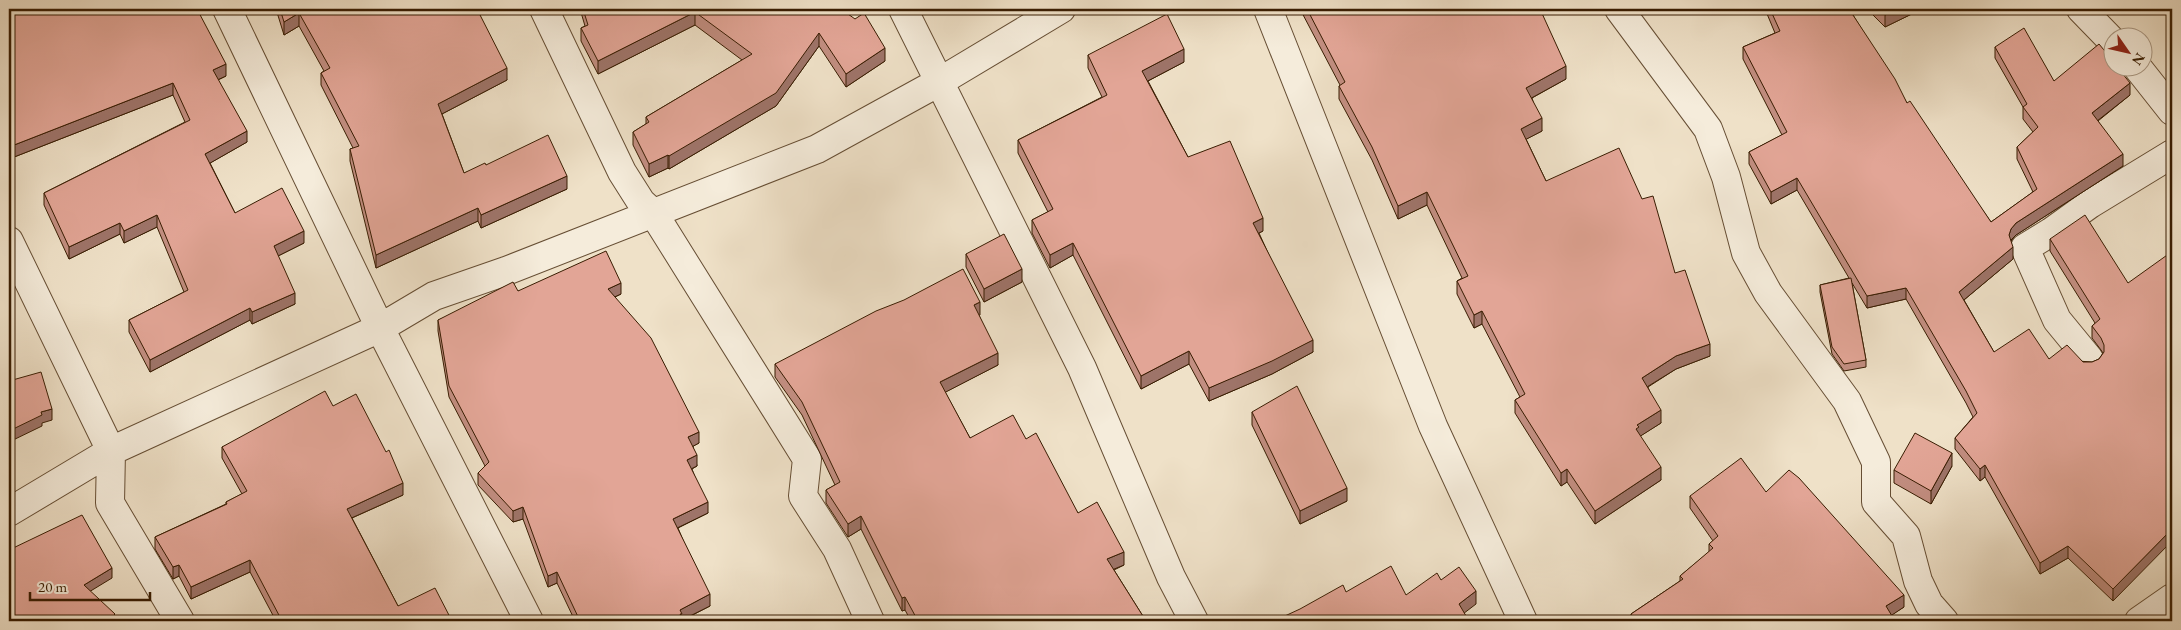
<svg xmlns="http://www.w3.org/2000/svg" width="2181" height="630" viewBox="0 0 2181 630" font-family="'EB Garamond',serif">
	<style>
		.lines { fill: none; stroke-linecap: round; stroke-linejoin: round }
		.minor-casing { stroke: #664e34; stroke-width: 30 }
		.tertiary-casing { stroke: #664e34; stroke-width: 30 }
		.minor { stroke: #f5ecdb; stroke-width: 28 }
		.tertiary { stroke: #f5ecdb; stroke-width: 28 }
		.wall { fill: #c28e81; stroke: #391d02 }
		.shaded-wall { fill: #9e7469; stroke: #391d02 }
		.building { fill: #e2a596; stroke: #391d02 }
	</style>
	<rect width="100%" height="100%" fill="#efe1c8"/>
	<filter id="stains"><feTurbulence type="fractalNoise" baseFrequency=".004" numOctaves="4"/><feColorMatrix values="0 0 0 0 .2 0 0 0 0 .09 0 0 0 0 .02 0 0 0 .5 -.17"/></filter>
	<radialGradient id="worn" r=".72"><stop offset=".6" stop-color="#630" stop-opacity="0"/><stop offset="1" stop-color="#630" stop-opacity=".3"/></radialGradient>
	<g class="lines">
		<g class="minor-casing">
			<path id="minor" d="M227,9L380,328L529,621
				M544,9L622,172L641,202L654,214L807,459L803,496L837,549L870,621
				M903,9L1082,368L1171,577L1194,621
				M1268,9L1433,426L1523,621
				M1619,9L1708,129L1726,177L1746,253L1768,293L1847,401L1876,462V502L1906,536L1918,581L1929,604L1944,621
				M2081,9L2114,43
				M2138,68L2172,111
				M9,241L111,451L110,503L180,621
				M2089,359L2057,320L2025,248L2051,232L2090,204L2172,154
				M9,512L111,451L380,328L434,296L506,271L817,149L939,82L1061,9"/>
		</g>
		<g class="tertiary-casing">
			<path id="tertiary" d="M2139,621L2172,598"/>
		</g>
		<use href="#minor" class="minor"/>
		<use href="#tertiary" class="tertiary"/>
	</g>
	<path class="wall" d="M9,9L226,76L218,80L247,142L210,163L235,213L304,243L278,256L295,304L252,324L250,320L150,372L129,332V320L184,292L157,227L124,243L120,234L69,259L44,205V193L185,122L173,95L9,159Z
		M276,9H477L507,80L442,114L464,173L486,165L567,189L481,228L478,221L376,268L350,161V149L353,148L321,85V73L324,71L299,26L284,35Z
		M580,9H841L885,61L846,87L819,46L776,106L669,169L668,168L649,177L633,145V132L646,124V117L742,60L695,25L598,74L581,41V28L585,26Z
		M1300,9H1487L1488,11L1566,79L1532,98L1542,131L1526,139L1546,181L1675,273L1710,356L1676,369L1648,387L1661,423L1640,436L1661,480L1595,524L1567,482L1561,486L1515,413V400L1520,397L1482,324L1474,328L1457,294V281L1462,278L1427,205L1398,219L1372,160L1339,99V86L1340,85Z
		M1765,9H1860L1853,15L1907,103L1991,222L2033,192L2017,159V147L2033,132L2023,119V107L1995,58V47L2054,81L2130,95L2098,121L2123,166L2016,235L2011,241L2013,259L1964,300L1994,352L2049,359L2092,362L2099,359L2103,353L2101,350L2092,338V326L2095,323L2050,251V239L2128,283L2113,601L2068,558L2040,574L1985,477L1980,481L1955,449V438L1973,417L1966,403L1906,299L1867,308L1852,283L1866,360V367L1844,371L1832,354L1820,292V285L1849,278L1797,190L1771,204L1749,164V152L1782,135L1743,59V47L1775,33Z
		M1867,9H1922L1885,27Z
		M2172,15V41L2167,32V19Z
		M1088,55L1184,62L1148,81L1188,157L1263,231L1259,233L1313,352L1272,374L1209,401L1189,364L1141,389L1073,255L1050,268L1032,233V220L1048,212L1018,153V140L1102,97L1088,68Z
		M966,254L1022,282L984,302L966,267Z
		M518,291L621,294L615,297L699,443L693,446L697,466L692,469L708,513L678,528L710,606L683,620L684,621H575L557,583L548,587L523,519L513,522L478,485V473L485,466L449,397L438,331V320Z
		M979,315L998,365L945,392L970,438L1026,439L1078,513L1124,565L1114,570L1146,621H911L905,610L902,611L861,529L848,537L826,503V490L835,485L802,415L775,377V364L980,315Z
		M333,406L403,495L352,518L398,606L452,621H276L250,572L191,599L179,576L173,579L155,549V537L226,504V502L242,494L222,458V447Z
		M1252,412L1347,501L1300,524L1252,425Z
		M1952,466L1931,504L1894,483V470Z
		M1766,492L1904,607L1891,615L1895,621H1631V614L1680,581V576L1709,552V544L1713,541L1690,508V496Z"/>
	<path class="shaded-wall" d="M1695,9H1707L1695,14Z
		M1848,9H1860L1848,19Z
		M1897,9H1922L1885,27V15Z
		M695,12V25L598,74V61Z
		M299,13V26L284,35V22Z
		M819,33V46L776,106L669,169V156Z
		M885,48V61L846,87V74Z
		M1184,49V62L1142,84V71Z
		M226,64V76L213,82V70Z
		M1566,66V79L1526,101V88Z
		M507,68V80L438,116V104Z
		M173,83V95L9,159V147Z
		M2130,83V95L2092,125V113Z
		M1542,118V131L1521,142V129Z
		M247,131V142L205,166V154Z
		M2123,154V166L2016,235L2011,240L2009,247V235L2011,229L2016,223Z
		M668,155V168L649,177V164Z
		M567,176V189L481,228V215Z
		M1797,178V190L1771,204V192Z
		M1427,192V205L1398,219V206Z
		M478,208V221L376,268V255Z
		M157,215V227L124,243V231Z
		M1263,218V231L1253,236V223Z
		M120,223V234L69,259V247Z
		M304,231V243L274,258V246Z
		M1073,243V255L1050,268V255Z
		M2013,247V259L1959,304V292Z
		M1022,269V282L984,302V289Z
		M621,283V294L608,300V289Z
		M1906,288V299L1867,308V296Z
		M295,293V304L252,324V312Z
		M980,302V315L974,318V305Z
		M250,308V320L150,372V360Z
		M1482,311V324L1474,328V315Z
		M1313,340V352L1272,374L1209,401V388Z
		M1710,344V356L1676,369L1642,390V378L1676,356Z
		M1189,351V364L1141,389V376Z
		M998,353V365L940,395V382Z
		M52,409V420L42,423V426L9,442V431L41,412Z
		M1661,410V423L1639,437L1636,429L1637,425Z
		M699,432V443L688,449V437Z
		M1952,453V466L1931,504V491Z
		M697,455V466L687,471V460Z
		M1985,465V477L1980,481V469Z
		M1661,467V480L1595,524V511Z
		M1567,469V482L1561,486V473Z
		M403,483V495L347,520V509Z
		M1347,488V501L1300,524V511Z
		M708,502V513L673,530V519Z
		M523,507V519L513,522V511Z
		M861,516V529L848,537V524Z
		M2172,529V541L2113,601V589Z
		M2068,546V558L2040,574V563Z
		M1124,552V565L1107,572V559Z
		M250,560V572L191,599V587Z
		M179,565V576L173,579V567Z
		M112,568V578L84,595V585Z
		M557,572V583L548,587V576Z
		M1476,591V604L1459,617V604Z
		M710,594V606L680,621V610Z
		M1904,595V607L1886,619V606Z
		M905,597V610L902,611V598Z"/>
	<path class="building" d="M9,9H197L226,64L213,70L247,131L205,154L235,213L282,188L304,231L274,246L295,293L252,312L250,308L150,360L129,320L188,290L157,215L124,231L120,223L69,247L44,193L190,120L173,83L9,147Z
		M280,9H477L507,68L438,104L464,173L485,163L486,165L548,135L567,176L481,215L478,208L376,255L350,149L359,146L321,73L330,68L299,13L284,22Z
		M583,9H841L855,19L864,13L885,48L846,74L819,33L776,93L669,156L668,155L649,164L633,132L649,122L646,117L752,54L695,12L598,61L581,28L588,25Z
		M1307,9H1487L1488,11L1493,9H1540L1566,66L1526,88L1542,118L1521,129L1546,181L1619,148L1642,199L1653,196L1675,273L1685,270L1710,344L1676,356L1642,378L1661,410L1637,425L1639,427L1636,429L1661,467L1595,511L1567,469L1561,473L1515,400L1525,394L1482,311L1474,315L1457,281L1468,276L1427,192L1398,206L1372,147L1339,86L1345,82Z
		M1770,9H1849L1895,79L1907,103L1910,101L1991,222L2037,189L2017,147L2038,127L2023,107L2027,104L1995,47L2024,28L2054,81L2099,44L2114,62V68H2118L2130,83L2092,113L2123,154L2016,223L2011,229L2009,235L2013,247L1959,292L1994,352L2029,329L2049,359L2067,345L2083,362H2092L2099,359L2104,352V345L2101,338L2092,326L2100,319L2050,239L2085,215L2128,283L2170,253L2172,256V514L2171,515L2172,516V529L2113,589L2068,546L2040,563L1985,465L1980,469L1955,438L1977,413L1966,391L1906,288L1867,296L1797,178L1771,192L1749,152L1787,132L1743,47L1780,31Z
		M1879,9H1897L1885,15Z
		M1167,14L1184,49L1142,71L1188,157L1230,141L1263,218L1253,223L1313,340L1272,361L1209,388L1189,351L1141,376L1073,243L1050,255L1032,220L1053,209L1018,140L1107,95L1088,55Z
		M2172,15V28L2167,19Z
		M1004,234L1022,269L984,289L966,254Z
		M606,251L621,283L608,289L651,338L699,432L688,437L697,455L687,460L708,502L673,519L710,594L680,610L682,614H680L684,621H580L557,572L548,576L523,507L513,511L478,473L489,462L449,386L438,320L513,282L518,291Z
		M963,269L980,302L974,305L998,353L940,382L970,438L1013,415L1026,439L1036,433L1078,513L1097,502L1124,552L1107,559L1146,621H918L905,597L902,598L861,516L848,524L826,490L840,482L802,402L775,364L876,311L904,300Z
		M1851,278L1866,360L1844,364L1832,347L1820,285Z
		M41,372L52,409L41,412L42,415L9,431V381Z
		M1297,386L1347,488L1300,511L1252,412Z
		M325,391L333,406L356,394L386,452L389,450L403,483L347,509L398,606L435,588L452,621H275L281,619L250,560L191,587L179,565L173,567L155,537L227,504L226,502L247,491L222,447Z
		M1915,433L1952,453L1931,491L1894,470Z
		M1741,458L1766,492L1789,470L1799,478L1904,595L1886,606L1895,621H1635L1631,614L1683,579L1680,576L1713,548L1709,544L1718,536L1690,496Z
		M82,515L112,568L84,585L115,614L112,617L115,621H9V550Z
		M1391,566L1406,595L1437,573L1441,580L1459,567L1476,591L1459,604L1469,621H1274L1300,609L1343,585L1346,592Z"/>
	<rect width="2181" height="630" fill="none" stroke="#efe1c8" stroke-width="30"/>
	<rect x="10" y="10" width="2161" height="610" fill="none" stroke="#391d02" stroke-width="2.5"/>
	<rect x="15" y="15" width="2151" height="600" fill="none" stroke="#391d02"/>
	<g transform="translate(2128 52) rotate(124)"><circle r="24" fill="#f5ecdb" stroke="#aa9984"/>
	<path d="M0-4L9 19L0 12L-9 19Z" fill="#8f2418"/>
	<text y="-8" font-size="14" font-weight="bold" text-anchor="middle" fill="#391d02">N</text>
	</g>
	<path d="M30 592v8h120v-8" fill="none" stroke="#391d02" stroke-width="2.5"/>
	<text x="38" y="592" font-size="15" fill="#391d02" stroke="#f5ecdb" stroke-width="4" paint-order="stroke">20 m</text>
	<rect width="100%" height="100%" filter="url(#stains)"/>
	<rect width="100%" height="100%" fill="url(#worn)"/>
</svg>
